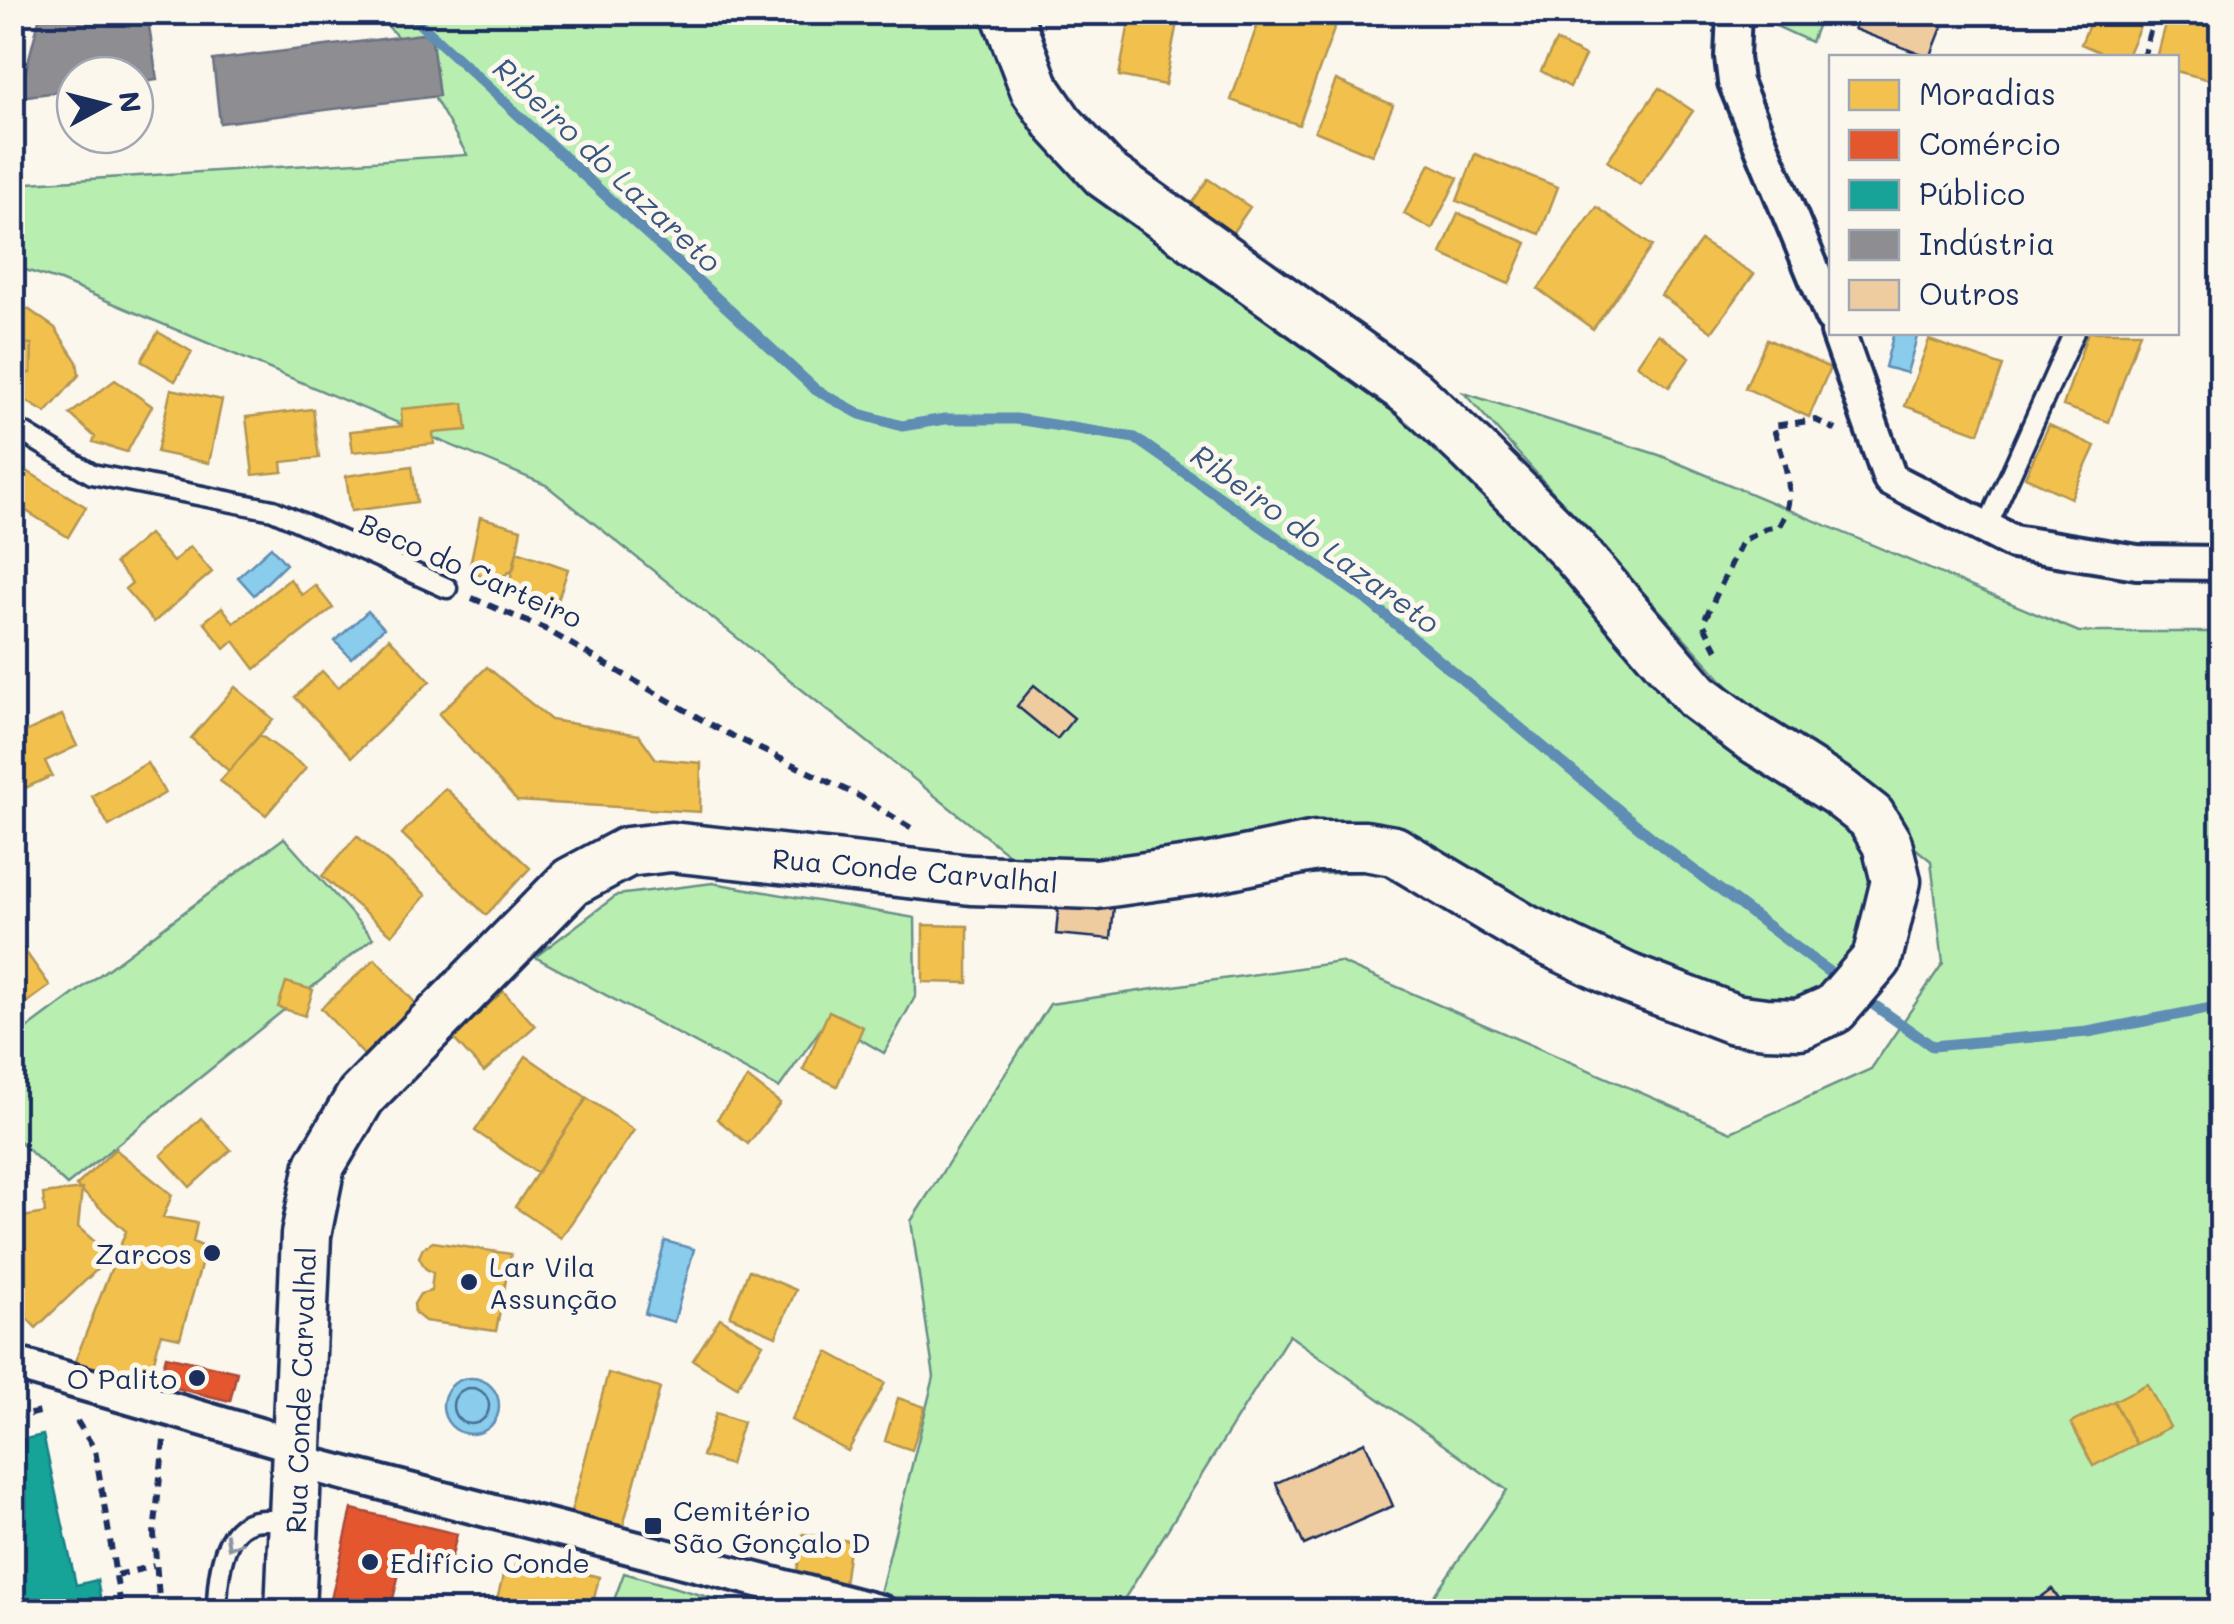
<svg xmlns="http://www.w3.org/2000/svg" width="2234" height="1624" viewBox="0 0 2234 1624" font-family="Mali,sans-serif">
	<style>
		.green { fill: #b8efb1; stroke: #6a8f88; stroke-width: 2.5 }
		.water { fill: #8acceb; stroke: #5e8db3; stroke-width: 2.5 }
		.homes { fill: #f2c14e; stroke: #b29553; stroke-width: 2.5 }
		.shops { fill: #e4572e; stroke: #a84b3c; stroke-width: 2.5 }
		.public { fill: #17a398; stroke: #188087; stroke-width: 2.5 }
		.industry { fill: #8d8d92; stroke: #6b7182; stroke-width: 2.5 }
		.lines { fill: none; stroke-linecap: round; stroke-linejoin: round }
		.shore { stroke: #476e96; stroke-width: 2.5 }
		.stream { stroke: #5e8db3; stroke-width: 11 }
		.building { fill: #efcca0; stroke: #1b2f5e; stroke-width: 2.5 }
		.lane-casing { stroke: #1b2f5e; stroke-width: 25 }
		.street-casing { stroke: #1b2f5e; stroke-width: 40 }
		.secondary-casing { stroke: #1b2f5e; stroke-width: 55 }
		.path { stroke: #1b2f5e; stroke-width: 6; stroke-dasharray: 10 8; stroke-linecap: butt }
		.lane { stroke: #fbf7ec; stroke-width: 18 }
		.street { stroke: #fbf7ec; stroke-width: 32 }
		.secondary { stroke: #fbf7ec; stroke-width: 48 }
		.oneway { stroke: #8b93a5 }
		.poi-dot { fill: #1b2f5e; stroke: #fbf7ec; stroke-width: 4 }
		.labels { text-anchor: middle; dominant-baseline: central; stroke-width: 10; stroke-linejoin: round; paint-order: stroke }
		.street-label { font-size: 28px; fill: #1b2f5e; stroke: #fbf7ec }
		.poi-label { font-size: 28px; fill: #1b2f5e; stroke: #fbf7ec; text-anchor: start }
		.water-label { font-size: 30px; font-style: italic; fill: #375681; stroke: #fbf7ec }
	</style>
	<rect width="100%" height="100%" fill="#fbf7ec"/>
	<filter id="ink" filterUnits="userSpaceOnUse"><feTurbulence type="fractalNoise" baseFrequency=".01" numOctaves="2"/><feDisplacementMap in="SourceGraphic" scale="20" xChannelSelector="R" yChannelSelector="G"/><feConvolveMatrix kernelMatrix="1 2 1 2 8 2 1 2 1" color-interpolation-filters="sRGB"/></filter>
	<g filter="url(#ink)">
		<path class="green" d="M376,13H1006L1035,89L1357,352L1615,599L1871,817L1887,926L1800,1024L1425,870L1044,883L546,485L60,281L13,266V184L467,155L403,43Z
			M1771,13V12L1822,13L1811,42L1767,22Z
			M1464,393L1659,455L2079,632H2221V1611L1962,1612L1954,1602L1948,1612L1423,1611L1507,1490L1289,1335L1123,1601L879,1597L934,1377L911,1221L1050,1004L1340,962L1731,1132L1871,1069L1943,963L1931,861L1760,722Z
			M284,838L373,938L67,1185L13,1136L12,1040Z
			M713,883L915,918L916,995L884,1053L827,1020L779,1088L535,957L617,895Z
			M624,1573L757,1611H610Z"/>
		<path class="water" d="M1894,332L1918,333L1907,373L1885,367Z
			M271,547L286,564L254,595L238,577Z
			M368,611L384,628L351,658L335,641Z
			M665,1241L694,1249L674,1322L645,1314Z
			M443 1406a28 28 0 1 1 56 0a28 28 0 1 1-56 0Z"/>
		<path class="homes" d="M1131,12H1179L1165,85L1119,76Z
			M1262,12L1340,13L1299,125L1231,100Z
			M2094,12H2146L2126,58H2113L2081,44Z
			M2169,12H2203L2222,18V38L2210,80L2176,71V58H2157Z
			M1556,41L1585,56L1570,87L1541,71Z
			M1336,80L1393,105L1372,155L1315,131Z
			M1659,88L1693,111L1640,185L1607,161Z
			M1475,154L1558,187L1540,234L1457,201Z
			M1430,164L1458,178L1432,229L1404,214Z
			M1208,179L1250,207L1229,238L1187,210Z
			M1597,207L1652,246L1593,329L1538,289Z
			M1458,213L1527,243L1509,284L1441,254Z
			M1701,241L1754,274L1712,332L1661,295Z
			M12,308L28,309L55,328L77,362L79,375L46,413L23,399V373H31L32,344L12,343Z
			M158,332L192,352L175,381L141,361Z
			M2088,332H2140L2109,422L2063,406Z
			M1658,334L1690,357L1669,387L1637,365Z
			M1767,339L1830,368L1809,417L1745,388Z
			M1929,340L2003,366L1979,433L1905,406Z
			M12,343L32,344L31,373H23V399L12,390Z
			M115,380L152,406L127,452L93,442L95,437L70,414Z
			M171,389L222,400L209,463L157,452Z
			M464,403L467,430L433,433L434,444L353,452L350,431L402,426L401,409Z
			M313,409L319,458L282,462L283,472L253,475L246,417Z
			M2049,425L2095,446L2071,498L2025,477Z
			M2222,448V501L2213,499Z
			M12,462L86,507L68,537L12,502Z
			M412,466L417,502L351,511L346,476Z
			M480,517L521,529L514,568L496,582L469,570Z
			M149,534L173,562L190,546L212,572L154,622L125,589L132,583L115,563Z
			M517,551L568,569L554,612L509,585Z
			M290,579L302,595L315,585L333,608L255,669L234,641L225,649L204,622L222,607L234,623Z
			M389,638L430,681L352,757L295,697L322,671L338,688Z
			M487,667L551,720L639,735L656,759L701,763L700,812L517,801L439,714Z
			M235,687L273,719L229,771L191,738Z
			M62,715L77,746L45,761L52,776L12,794V738Z
			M260,735L306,768L266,815L220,781Z
			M147,763L165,793L109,826L92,796Z
			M445,788L530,868L486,915L402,834Z
			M357,836L426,895L392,935L322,876Z
			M923,925L968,926V983L923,982Z
			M23,948L50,986L12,1013V956Z
			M375,959L418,1006L364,1055L321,1008Z
			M286,982L313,990L305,1016L278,1007Z
			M503,991L535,1026L484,1072L453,1038Z
			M829,1011L863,1027L837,1086L803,1070Z
			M526,1056L587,1098L537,1173L475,1131Z
			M748,1078L780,1103L748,1144L717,1119Z
			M587,1098L634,1130L561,1238L515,1207Z
			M201,1118L231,1150L190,1187L161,1155Z
			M115,1149L172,1195L163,1217L197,1223L193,1242L206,1248L180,1338L161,1334L149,1380L74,1364L126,1231L76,1186Z
			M82,1189L78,1227L111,1256L36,1328L12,1302V1219L45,1213L43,1194Z
			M433,1242L511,1254L496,1331L425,1321L415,1313L414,1304L420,1294L431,1291L433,1273L425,1268L419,1257L423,1248Z
			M749,1270L796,1290L776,1336L730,1316Z
			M720,1318L763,1344L737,1387L693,1360Z
			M828,1352L885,1383L848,1451L791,1420Z
			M608,1373L660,1388L622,1530L570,1516Z
			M2147,1384L2170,1427L2136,1444L2114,1401Z
			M898,1398L925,1407L912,1450L885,1441Z
			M2114,1401L2136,1444L2093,1466L2071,1423Z
			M716,1413L743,1422L730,1465L702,1456Z
			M803,1534L850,1541L844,1584L796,1577Z
			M518,1556L599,1577L591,1612H494L504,1572L514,1575Z"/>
		<path class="shops" d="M166,1356L237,1372L230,1401L159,1384Z
			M352,1509L457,1534L449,1568L403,1556L390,1612H328Z"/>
		<path class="public" d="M43,1435L76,1585L97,1580L103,1612H12V1442Z"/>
		<path class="industry" d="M41,12H147L157,80L135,83V75H75V90L19,97Z
			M431,33L439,96L220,123L213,60Z"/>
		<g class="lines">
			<path class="shore" d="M453 1406a18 18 0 1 1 36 0a18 18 0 1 1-36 0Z"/>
			<path class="stream" d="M407,12L816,390L860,414L902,426L945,419H1016L1135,438L1367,600L1663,847L1841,981
				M1860,995L1932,1046L2088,1032L2222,1006"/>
		</g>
		<path class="building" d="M1860,12H1948L1930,58L1854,29Z
			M1034,685L1074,718L1057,739L1017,706Z
			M1059,901L1114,906L1111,939L1056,934Z
			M1365,1442L1393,1506L1304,1545L1276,1483Z
			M2052,1589L2067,1610L2021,1612Z"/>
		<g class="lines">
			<g class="lane-casing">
				<path id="lane" d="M12,426L92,474L273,510L447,588
					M1986,529L2074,332
					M217,1612C217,1587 220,1537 246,1524C259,1517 279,1521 293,1522"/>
			</g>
			<g class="street-casing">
				<path id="street" d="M1734,12L1732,57L1735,82L1832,317
					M1838,332L1890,479L2013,542L2137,562L2222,563
					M12,1363L297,1446
					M297,1461L881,1612"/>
			</g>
			<g class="secondary-casing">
				<path id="secondary" d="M290,1612L306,1235L320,1165L361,1096L571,882L627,852L671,847L971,880L1096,884L1211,868L1316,846H1365L1394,851L1526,930L1627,978L1734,1019L1766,1023L1800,1024L1834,1009L1877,959L1896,881L1887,844L1871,817L1839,792L1749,735L1697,696L1571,548L1473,450L1412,393L1105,174L1059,124L1035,89L1006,12"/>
			</g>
			<path class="path" d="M2143,58L2155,12
				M472,598L547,630L718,729L859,796L916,831
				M1717,650L1703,623L1742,541L1767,528L1779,526C1800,493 1783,461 1773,426L1816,420L1836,430
				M12,1418L45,1411
				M77,1421L95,1450L122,1612
				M117,1575L154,1566
				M160,1612L154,1534L164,1440"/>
			<use href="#lane" class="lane"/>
			<use href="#street" class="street"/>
			<use href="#secondary" class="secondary"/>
		</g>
		<defs><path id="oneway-chevron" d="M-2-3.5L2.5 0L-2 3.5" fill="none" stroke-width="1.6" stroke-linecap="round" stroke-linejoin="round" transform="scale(2.5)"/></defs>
		<use class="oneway" href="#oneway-chevron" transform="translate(232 1543) rotate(120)"/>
	</g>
	<g class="poi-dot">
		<circle cx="212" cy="1253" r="10"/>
		<circle cx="469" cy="1282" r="10"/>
		<circle cx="197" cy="1378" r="10"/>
		<rect x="643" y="1516" width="20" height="20" rx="5"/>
		<circle cx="370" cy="1562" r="10"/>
	</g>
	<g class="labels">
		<g class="street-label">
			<text transform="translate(471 570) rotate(24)">Beco do Carteiro</text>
			<text transform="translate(915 870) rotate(5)">Rua Conde Carvalhal</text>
			<text transform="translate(300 1390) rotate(-88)">Rua Conde Carvalhal</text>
		</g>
		<g class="poi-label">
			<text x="192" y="1253" text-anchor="end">Zarcos</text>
			<text x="489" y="1266">Lar Vila<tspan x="489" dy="32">Assunção</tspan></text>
			<text x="177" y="1378" text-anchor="end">O Palito</text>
			<text x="673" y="1510">Cemitério<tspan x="673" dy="32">São Gonçalo D</tspan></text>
			<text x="390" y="1562">Edifício Conde</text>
		</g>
		<g class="water-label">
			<text transform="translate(608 164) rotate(43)">Ribeiro do Lazareto</text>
			<text transform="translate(1316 538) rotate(36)">Ribeiro do Lazareto</text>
		</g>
	</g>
	<rect width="2234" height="1624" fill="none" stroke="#fbf7ec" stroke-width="50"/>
	<rect x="25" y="25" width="2184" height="1574" fill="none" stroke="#1b2f5e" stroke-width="4" filter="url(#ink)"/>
	<rect x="1829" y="55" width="350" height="280" fill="#fbf7ec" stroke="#a1a7b3" stroke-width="2.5"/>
	<rect x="1849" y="80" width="50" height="30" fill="#f2c14e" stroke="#a1a7b3" stroke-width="2.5"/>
	<text x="1919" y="105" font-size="30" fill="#1b2f5e">Moradias</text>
	<rect x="1849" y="130" width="50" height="30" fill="#e4572e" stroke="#a1a7b3" stroke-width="2.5"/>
	<text x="1919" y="155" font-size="30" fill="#1b2f5e">Comércio</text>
	<rect x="1849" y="180" width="50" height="30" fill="#17a398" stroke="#a1a7b3" stroke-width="2.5"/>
	<text x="1919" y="205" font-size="30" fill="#1b2f5e">Público</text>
	<rect x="1849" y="230" width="50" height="30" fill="#8d8d92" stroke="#a1a7b3" stroke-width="2.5"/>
	<text x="1919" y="255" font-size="30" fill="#1b2f5e">Indústria</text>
	<rect x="1849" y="280" width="50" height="30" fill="#efcca0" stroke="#a1a7b3" stroke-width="2.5"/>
	<text x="1919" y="305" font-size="30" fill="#1b2f5e">Outros</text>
	<g transform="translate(105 105) rotate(83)"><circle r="48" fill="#fbf7ec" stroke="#a1a7b3" stroke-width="2.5"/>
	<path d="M0-8L18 38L0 25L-18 38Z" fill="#1b2f5e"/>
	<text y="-15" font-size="28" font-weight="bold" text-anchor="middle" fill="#1b2f5e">N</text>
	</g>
</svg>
